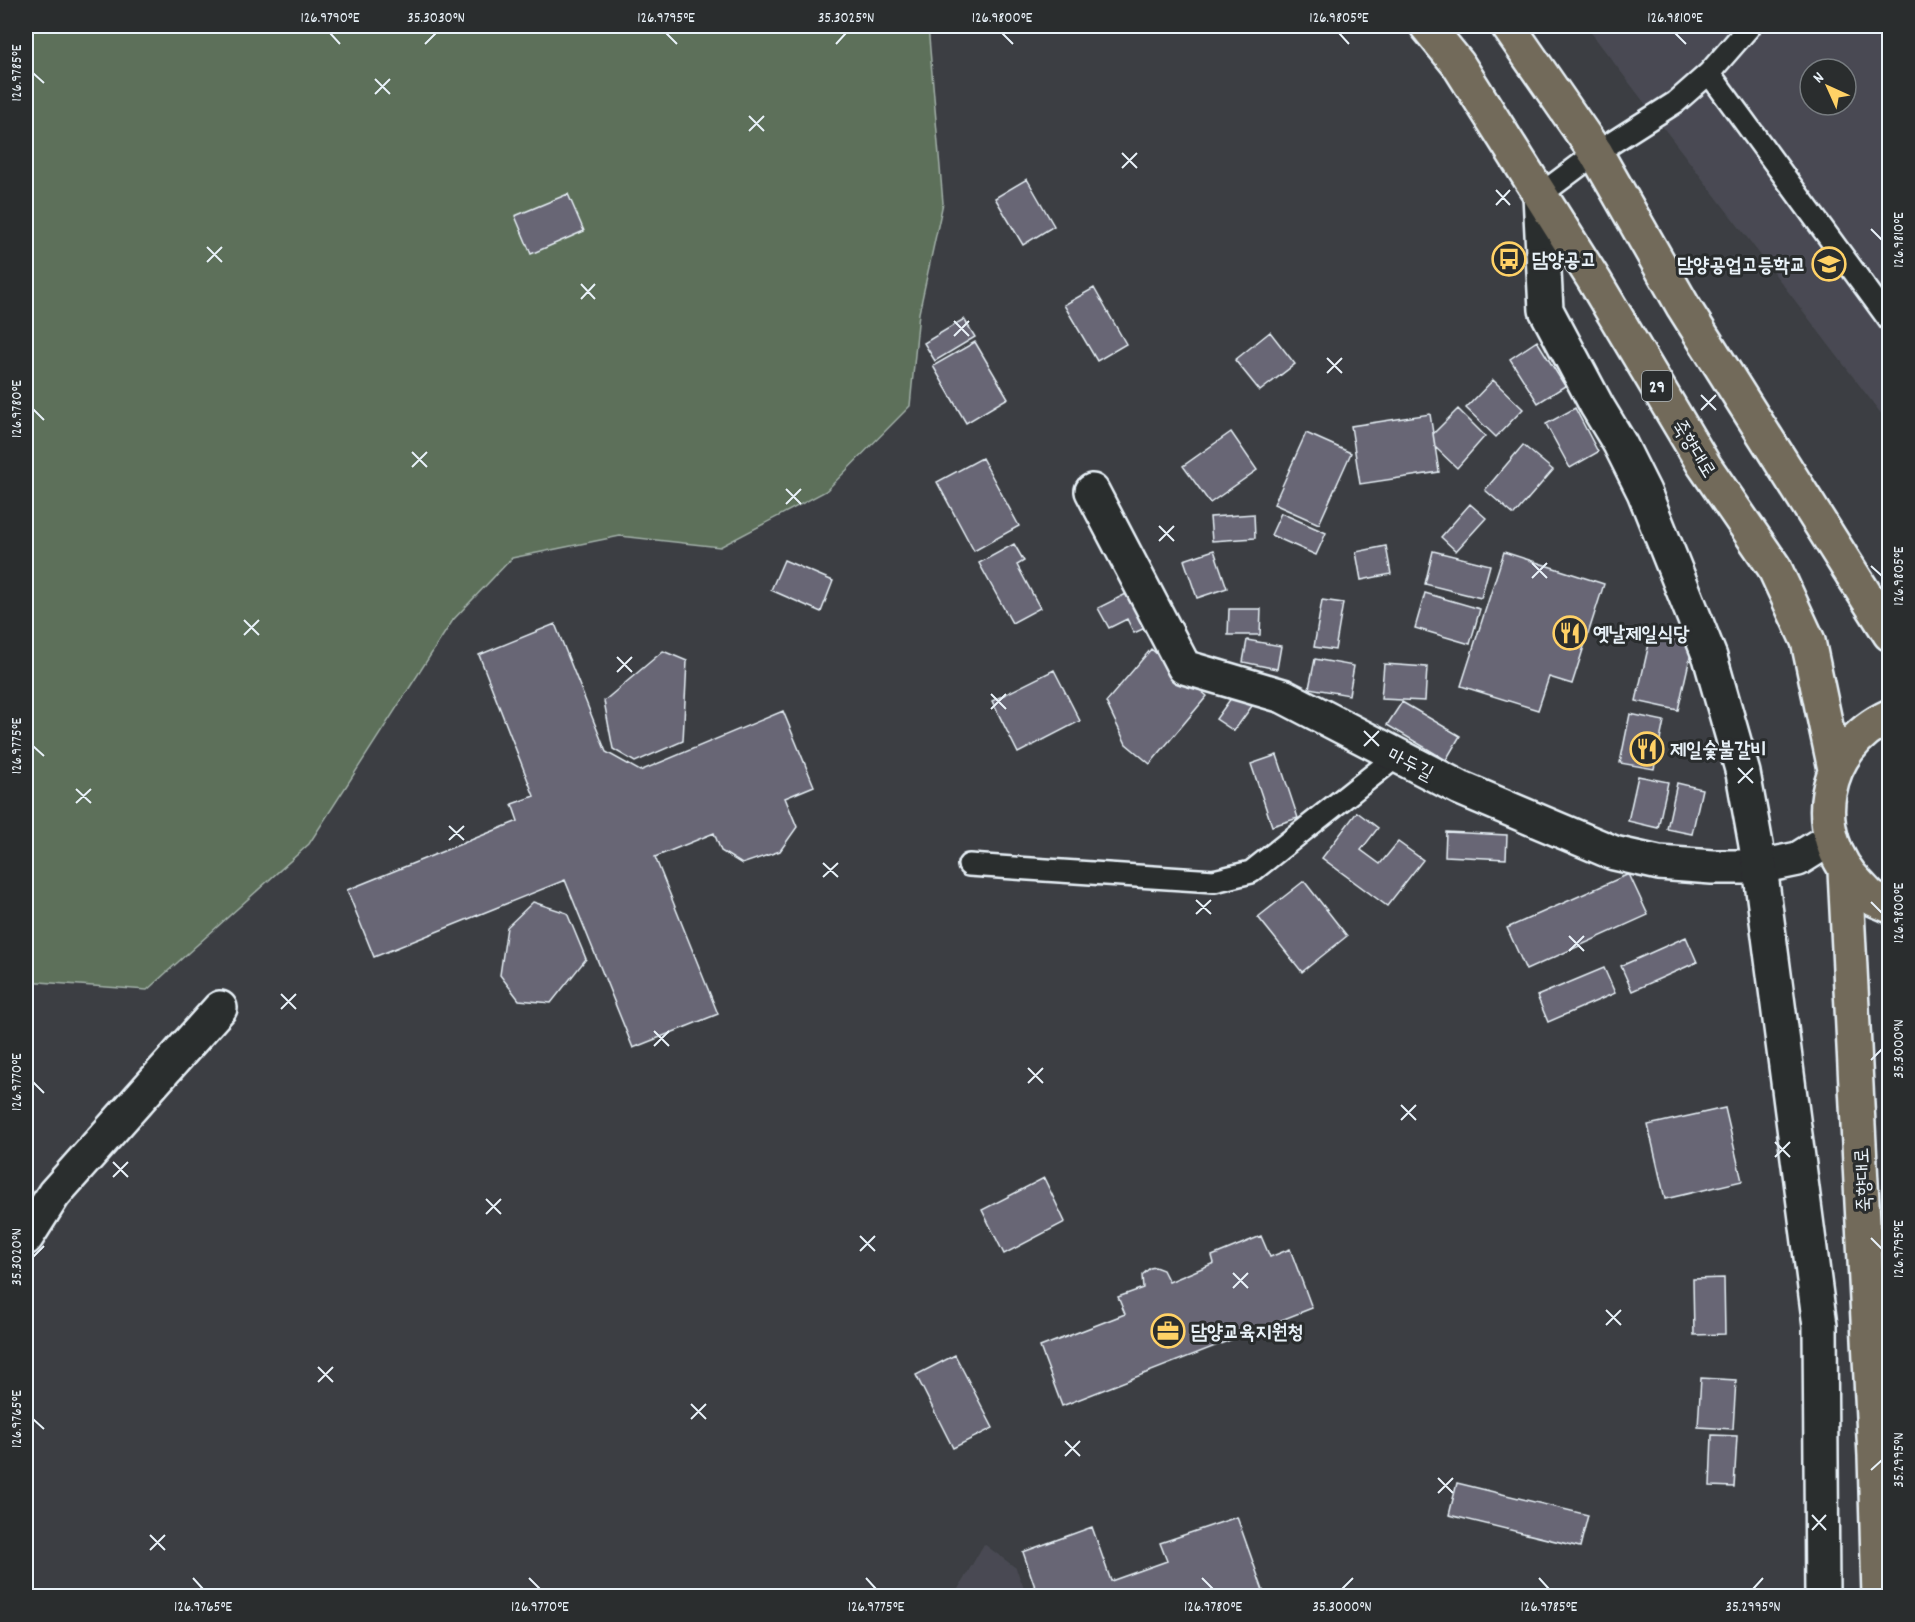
<svg xmlns="http://www.w3.org/2000/svg" width="1915" height="1622" font-family="Dekko,'Poor Story',sans-serif">
	<style>
		.built { fill: #494a52; fill-rule: evenodd }
		.green { fill: #5d705a; stroke: #a2b0a9; stroke-width: 1.5 }
		.building { fill: #676674; stroke: #e8f1f8; stroke-width: 1.5 }
		.lines { fill: none; stroke-linecap: round; stroke-linejoin: round }
		.service-casing { stroke: #e8f1f8; stroke-width: 26 }
		.minor-casing { stroke: #e8f1f8; stroke-width: 38 }
		.tertiary-casing { stroke: #e8f1f8; stroke-width: 38 }
		.primary-casing { stroke: #e8f1f8; stroke-width: 38 }
		.service { stroke: #2a2d2e; stroke-width: 21 }
		.minor { stroke: #2a2d2e; stroke-width: 33 }
		.tertiary { stroke: #2a2d2e; stroke-width: 33 }
		.primary { stroke: #726b5a; stroke-width: 33 }
		.ticks { fill: none; stroke: #e8f1f8; stroke-width: 2 }
		.labels { text-anchor: middle; stroke-width: 6; stroke-linejoin: round; paint-order: stroke }
		.shield { fill: #2a2d2e; stroke: #afb6bb; stroke-width: 1.5 }
		.shield-label { font-size: 18px; font-weight: bold; fill: #e8f1f8 }
		.poi-label { font-size: 20px; font-weight: bold; fill: #e8f1f8; stroke: #2a2d2e; text-anchor: start }
		.street-label { font-size: 20px; fill: #e8f1f8; stroke: #2a2d2e }
		.neatline { fill: none; stroke: #e8f1f8; stroke-width: 2 }
		.ticks-label { font-size: 15px; text-anchor: middle; fill: #e8f1f8 }
	</style>
	<rect width="100%" height="100%" fill="#3c3e43"/>
	<filter id="ink" filterUnits="userSpaceOnUse"><feTurbulence type="fractalNoise" baseFrequency=".0167" numOctaves="2"/><feDisplacementMap in="SourceGraphic" scale="12" xChannelSelector="R" yChannelSelector="G"/><feConvolveMatrix kernelMatrix="1 2 1 2 8 2 1 2 1" color-interpolation-filters="sRGB"/></filter>
	<g filter="url(#ink)">
		<path class="built" d="M1586 26H1889V424ZM1810 69H1846V105H1810Z
			M984 1544 1016 1568 1027 1596H954Z"/>
		<path class="green" d="M26 26H928L943 203 919 313 910 406 826 491 720 547 620 536 512 558 453 620 309 844 147 990 26 981Z"/>
		<path class="building" d="M1027 179 1054 226 1023 245 995 198Z
			M568 194 584 231 531 254 515 216Z
			M1094 288 1126 344 1097 361 1064 305Z
			M964 319 975 337 935 361 924 343Z
			M1270 332 1295 364 1260 391 1235 360Z
			M1537 341 1565 386 1538 403 1510 359Z
			M975 342 1008 398 966 423 933 366Z
			M1493 380 1523 409 1496 437 1466 408Z
			M1575 408 1598 452 1570 468 1546 424Z
			M1458 409 1485 436 1457 468 1435 447 1433 434Z
			M1430 414 1439 472 1360 484 1351 426Z
			M1231 432 1257 470 1210 503 1183 466Z
			M1306 433 1351 453 1319 524 1274 504Z
			M1523 445 1553 470 1514 515 1485 490Z
			M982 458 1019 526 974 551 937 482Z
			M1470 504 1486 518 1456 551 1441 537Z
			M1281 513 1326 533 1316 555 1271 535Z
			M1254 514 1255 538 1212 541 1210 517Z
			M1014 544 1024 561 1017 565 1040 608 1012 623 979 563Z
			M1386 546 1391 574 1361 580 1356 552Z
			M1214 550 1227 588 1197 598 1184 560Z
			M1433 551 1490 565 1481 598 1425 584Z
			M1504 552 1604 584 1572 684 1549 677 1538 710 1461 686Z
			M784 560 833 581 821 612 771 590Z
			M1136 589 1154 624 1134 633 1127 619 1109 628 1098 608Z
			M1425 593 1480 609 1470 644 1415 628Z
			M1322 600 1343 603 1335 650 1314 647Z
			M1229 609H1261L1260 635H1228Z
			M555 624 606 752 640 771 783 711 814 786 785 798 797 827 780 851 742 864 721 851 714 833 655 857 718 1014 633 1048 565 880 374 957 347 890 518 821 512 804 534 796 479 655Z
			M1651 635 1693 644 1678 710 1636 701Z
			M1247 640 1281 646 1277 669 1243 662Z
			M1151 649 1207 696 1150 764 1126 744 1106 702Z
			M663 651 687 661 683 741 635 762 613 749 604 701Z
			M1315 659 1354 666 1349 695 1309 688Z
			M1384 664 1427 667 1425 701 1381 699Z
			M1054 670 1080 721 1018 753 992 701Z
			M1234 694 1252 706 1234 731 1216 719Z
			M1402 702 1460 736 1446 760 1387 725Z
			M1630 714 1664 721 1654 769 1620 763Z
			M1277 755 1298 818 1272 826 1251 764Z
			M1638 776 1668 782 1658 828 1628 821Z
			M1677 783 1702 789 1692 834 1667 829Z
			M1357 812 1378 828 1361 850 1380 864 1398 842 1423 860 1387 906 1322 858Z
			M1446 832 1507 835 1506 859 1445 856Z
			M1629 874 1648 915 1526 970 1507 928Z
			M1304 881 1347 936 1302 972 1258 917Z
			M533 902 567 913 586 959 551 1003 519 1000 500 975 507 927Z
			M1686 937 1697 962 1632 991 1621 966Z
			M1604 968 1615 993 1548 1022 1537 996Z
			M1725 1108 1742 1181 1665 1199 1648 1125Z
			M1044 1178 1065 1222 1004 1254 982 1210Z
			M1261 1236 1270 1257 1290 1249 1312 1308 1062 1406 1040 1347 1125 1314 1118 1297 1143 1288 1142 1275 1150 1268 1155 1267 1163 1270 1169 1282 1214 1263 1212 1256Z
			M1724 1278 1725 1334 1694 1335 1693 1279Z
			M955 1355 993 1428 953 1448 916 1375Z
			M1701 1378 1736 1380 1733 1429 1698 1427Z
			M1712 1435 1737 1436 1734 1487 1710 1486Z
			M1457 1483 1588 1515 1580 1547 1449 1515Z
			M1237 1517 1265 1596H1038L1023 1552 1092 1527 1111 1581 1167 1561 1160 1543Z"/>
		<g class="lines">
			<g class="service-casing">
				<path id="service" d="M1709 73 1890 321
					M1540 195 1596 153 1676 102 1709 73 1750 26
					M969 865 1214 881 1251 872 1397 756"/>
			</g>
			<g class="minor-casing">
				<path id="minor" d="M1092 491 1184 667 1283 696 1460 788 1614 853 1659 863 1712 867H1760L1798 859 1830 839
					M26 1238 54 1194 220 1008"/>
			</g>
			<g class="tertiary-casing">
				<path id="tertiary" d="M1540 195 1546 310 1597 406 1620 444 1644 492 1710 657 1743 773 1760 867 1820 1326 1822 1596"/>
			</g>
			<g class="primary-casing">
				<path id="primary" d="M1427 26 1458 64 1594 280 1704 465 1774 567 1808 641 1835 769
					M1508 26 1596 153 1683 306 1890 634
					M1890 716C1821 747 1807 833 1859 885 1863 889 1868 895 1872 898 1877 901 1884 903 1890 906
					M1845 871 1875 1456 1879 1596"/>
			</g>
			<use href="#service" class="service"/>
			<use href="#minor" class="minor"/>
			<use href="#tertiary" class="tertiary"/>
			<use href="#primary" class="primary"/>
		</g>
	</g>
	<path class="ticks" d="M330 33 340 44M666 33 677 44M1002 33 1013 44M1339 33 1349 44M1675 33 1686 44M425 44 436 33M836 44 846 33M33 73 44 83M375 79 390 94M375 94 390 79M749 116 764 131M749 131 764 116M1122 153 1137 168M1122 168 1137 153M1496 190 1510 205M1496 205 1510 190M1871 229 1882 240M207 247 222 262M207 262 222 247M581 284 595 299M581 299 595 284M954 321 969 336M954 336 969 321M1327 358 1342 373M1327 373 1342 358M1701 395 1716 410M33 409 44 420M1701 410 1716 395M412 452 427 467M412 467 427 452M786 489 801 504M786 504 801 489M1159 526 1174 541M1159 541 1174 526M1532 563 1547 578M1871 566 1882 576M1532 578 1547 563M244 620 259 635M244 635 259 620M617 657 632 672M617 672 632 657M991 694 1006 709M991 709 1006 694M1364 731 1379 746M33 746 44 756M1364 746 1379 731M1738 768 1753 783M1738 783 1753 768M76 789 91 803M76 803 91 789M449 826 464 840M449 840 464 826M823 863 838 877M823 877 838 863M1196 900 1211 914M1871 902 1882 913M1196 914 1211 900M1569 936 1584 951M1569 951 1584 936M281 994 296 1009M281 1009 296 994M654 1031 669 1046M654 1046 669 1031M1871 1060 1882 1049M1028 1068 1043 1083M33 1082 44 1093M1028 1083 1043 1068M1401 1105 1416 1120M1401 1120 1416 1105M1775 1142 1790 1157M1775 1157 1790 1142M113 1162 128 1177M113 1177 128 1162M486 1199 501 1214M486 1214 501 1199M860 1236 875 1251M1871 1238 1882 1249M860 1251 875 1236M33 1257 44 1246M1233 1273 1248 1288M1233 1288 1248 1273M1606 1310 1621 1325M1606 1325 1621 1310M318 1367 333 1382M318 1382 333 1367M691 1404 706 1419M33 1419 44 1429M691 1419 706 1404M1065 1441 1080 1456M1065 1456 1080 1441M1871 1470 1882 1460M1438 1478 1453 1493M1438 1493 1453 1478M1812 1515 1826 1530M1812 1530 1826 1515M150 1535 165 1550M150 1550 165 1535M193 1578 203 1589M529 1578 540 1589M866 1578 876 1589M1202 1578 1213 1589M1539 1578 1549 1589M1342 1589 1353 1578M1753 1589 1763 1578"/>
	<defs>
		<g id="bus-ring" transform="scale(1.725)"><circle r="9.5" fill="#2a2d2e" stroke="#ffd166" stroke-width="1.5"/><path d="M-5-6H5V4H4V6H2V4H-2V6H-4V4H-5ZM-3.5-4V0h7V-4ZM-3.5 1.2v1.5H-2V1.2ZM2 1.2v1.5H3.5V1.2Z" fill="#ffd166"/></g>
		<g id="school-ring" transform="scale(1.725)"><circle r="9.5" fill="#2a2d2e" stroke="#ffd166" stroke-width="1.5"/><path d="M0-5L7-2L0 1L-7-2ZM-4 1L0 2.5L4 1V4Q0 6-4 4Z" fill="#ffd166"/></g>
		<g id="restaurant-ring" transform="scale(1.725)"><circle r="9.5" fill="#2a2d2e" stroke="#ffd166" stroke-width="1.5"/><path d="M-5-6h1v4h1v-4h1v4h1v-4h1v5L-1.5 .5V6h-2V.5L-5-1ZM5-6V6H3V1.5H1.5Q1.5-4 5-6Z" fill="#ffd166"/></g>
		<g id="office-ring" transform="scale(1.725)"><circle r="9.5" fill="#2a2d2e" stroke="#ffd166" stroke-width="1.5"/><path d="M-6-3h4V-5.5h4V-3h4V5H-6ZM-1-4.5V-3h2v-1.5ZM-6 0V1H6V0Z" fill="#ffd166"/></g>
	</defs>
	<g fill-rule="evenodd">
		<use href="#bus-ring" x="1509" y="259"/>
		<use href="#school-ring" x="1829" y="264"/>
		<use href="#restaurant-ring" x="1570" y="633"/>
		<use href="#restaurant-ring" x="1647" y="749"/>
		<use href="#office-ring" x="1168" y="1331"/>
	</g>
	<g class="labels">
		<rect class="shield" x="1642" y="371" width="30" height="30" rx="4.5"/>
		<g class="shield-label">
			<text x="1657" y="392">29</text>
		</g>
		<g class="poi-label">
			<text x="1532" y="266">담양공고</text>
			<text x="1806" y="271" text-anchor="end">담양공업고등학교</text>
			<text x="1593" y="640">옛날제일식당</text>
			<text x="1670" y="756">제일숯불갈비</text>
			<text x="1191" y="1338">담양교육지원청</text>
		</g>
		<g class="street-label">
			<text transform="translate(1695 448) rotate(58)" y="7">죽향대로</text>
			<text transform="translate(1411 763) rotate(27)" y="7">마두길</text>
			<text transform="translate(1862 1180) rotate(-93)" y="7">죽향대로</text>
		</g>
	</g>
	<rect width="1915" height="1622" fill="none" stroke="#2a2d2e" stroke-width="66"/>
	<g transform="translate(1828 87) rotate(315)"><circle r="28" fill="#2a2d2e" stroke="#767b7f" stroke-width="1.5"/>
	<path d="M0-4.5L10 22L0 15L-10 22Z" fill="#ffd166"/>
	<text y="-9" font-size="16" font-weight="bold" text-anchor="middle" fill="#e8f1f8">N</text>
	</g>
	<rect x="33" y="33" width="1849" height="1556" class="neatline"/>
	<g class="ticks-label">
		<text x="330" y="22">126.9790°E</text>
		<text x="436" y="22">35.3030°N</text>
		<text x="666" y="22">126.9795°E</text>
		<text x="846" y="22">35.3025°N</text>
		<text x="1002" y="22">126.9800°E</text>
		<text x="1339" y="22">126.9805°E</text>
		<text x="1675" y="22">126.9810°E</text>
		<text transform="translate(16 73) rotate(-90)" y="5">126.9785°E</text>
		<text transform="translate(1898 240) rotate(-90)" y="5">126.9810°E</text>
		<text transform="translate(16 409) rotate(-90)" y="5">126.9780°E</text>
		<text transform="translate(1898 576) rotate(-90)" y="5">126.9805°E</text>
		<text transform="translate(16 746) rotate(-90)" y="5">126.9775°E</text>
		<text transform="translate(1898 913) rotate(-90)" y="5">126.9800°E</text>
		<text transform="translate(1898 1049) rotate(-90)" y="5">35.3000°N</text>
		<text transform="translate(16 1082) rotate(-90)" y="5">126.9770°E</text>
		<text transform="translate(1898 1249) rotate(-90)" y="5">126.9795°E</text>
		<text transform="translate(16 1257) rotate(-90)" y="5">35.3020°N</text>
		<text transform="translate(16 1419) rotate(-90)" y="5">126.9765°E</text>
		<text transform="translate(1898 1460) rotate(-90)" y="5">35.2995°N</text>
		<text x="203" y="1611">126.9765°E</text>
		<text x="540" y="1611">126.9770°E</text>
		<text x="876" y="1611">126.9775°E</text>
		<text x="1213" y="1611">126.9780°E</text>
		<text x="1342" y="1611">35.3000°N</text>
		<text x="1549" y="1611">126.9785°E</text>
		<text x="1753" y="1611">35.2995°N</text>
	</g>
</svg>
